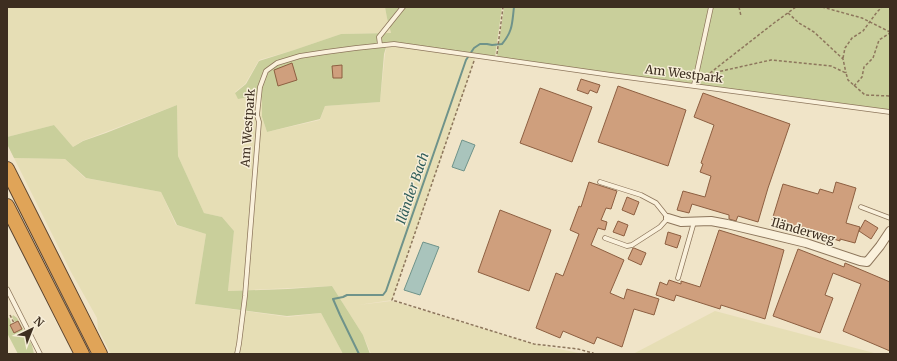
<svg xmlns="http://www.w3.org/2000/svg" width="897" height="361" font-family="Merriweather,serif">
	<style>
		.farmland { fill: #e6deb5 }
		.green { fill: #c9cf9b }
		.water { fill: #a9c4bc; stroke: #6f938a }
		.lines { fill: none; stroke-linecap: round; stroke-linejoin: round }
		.stream { stroke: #6f938a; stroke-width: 2 }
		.building { fill: #cf9f7d; stroke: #8d5f41 }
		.service-casing { stroke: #8d765c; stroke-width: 5.5 }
		.minor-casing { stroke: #8d765c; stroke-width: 10 }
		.motorway-casing { stroke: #5b4430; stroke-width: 16 }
		.path { stroke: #8d765c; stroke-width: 1.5; stroke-dasharray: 3 2; stroke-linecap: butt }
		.service { stroke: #faf1dc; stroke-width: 4 }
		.minor { stroke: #faf1dc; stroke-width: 8 }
		.motorway { stroke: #e0a458; stroke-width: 14 }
		.labels { text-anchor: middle; stroke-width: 3; stroke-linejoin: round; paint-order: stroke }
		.street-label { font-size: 12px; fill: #3d2e20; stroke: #f7eed8 }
		.water-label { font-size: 13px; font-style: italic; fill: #2f5d5a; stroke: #f7eed8 }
	</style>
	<rect width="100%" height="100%" fill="#f0e4c8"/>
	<path class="farmland" d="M7 7H385L387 18 391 33 341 34 294 50 259 60 245 84 235 92 238 98 260 95 262 102V117L267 132 320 120 325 106 380 102 385 54 387 45 476 56 392 300 358 305 392 301 534 344 584 354H371L363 335 332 286 228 291 234 231 222 217 204 213 193 189 178 156 177 105 82 141 73 147 54 125 7 137Z
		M14 158 65 159 85 178 161 192 176 225 206 234 195 304 288 317 321 313 343 354H111L98 329 97 318 71 272Z
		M715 311 878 354H633Z"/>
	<path class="green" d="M385 7H502L495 57 387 44 384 54 380 102 325 106 320 119 267 132 262 117V102L261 95 238 99 235 93 246 84 259 61 294 50 341 34 391 33 387 18Z
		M504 7H890V112L497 57Z
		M177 105 178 156 204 213 222 217 234 231 228 291 288 289 332 286 363 335 370 354H343L321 313 287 316 195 304 206 234 177 225 161 192 86 178 65 159 14 158 7 144V137L54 125 73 147 83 141 106 133Z
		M13 315 17 318 32 345 34 354H18L7 333V317L9 318 12 324 10 325 14 333 22 329 18 321 15 322 12 317Z"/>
	<path class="water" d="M462 140 475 145 464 171 452 167Z
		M423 242 439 247 420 295 404 290Z"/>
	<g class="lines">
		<path class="stream" d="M359 354 340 315 333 299 343 297 347 295H383L386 291 466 60 474 48 480 44H487L492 45 502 44C513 31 512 23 514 7"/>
	</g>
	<path class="building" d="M292 63 297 80 278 86 274 70Z
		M342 65V78H333L332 66Z
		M581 79 600 85 597 93 590 90 588 94 577 90Z
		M618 86 686 110 668 166 598 142Z
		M540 88 592 107 572 162 520 143Z
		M703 93 790 124 768 188 758 222 738 216 736 221 729 219V215L692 204 689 213 677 210 683 191 705 197 711 176 700 172 703 164 701 163 714 125 694 117Z
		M589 182 617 191 611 209 606 208 601 220 607 222 605 230 598 228 591 245 624 260 610 293 624 299 627 289 659 299 654 315 634 309 622 347 597 337 594 344 563 331 560 338 536 328 556 273 563 276 579 234 570 230 579 206 581 207Z
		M836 182 856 188 846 223 860 227 855 243 840 239V241L772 220 783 184 818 194 820 189 833 193Z
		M627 197 639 202 634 215 622 210Z
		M500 210 551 230 529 291 478 272Z
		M865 220 878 228 871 239 859 231Z
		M618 221 628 225 624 236 613 232Z
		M719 230 784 250 765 319 721 305 720 309 676 295 674 301 656 295 660 282 667 285 669 280 681 284V281L700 287Z
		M668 232 681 236 677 248 665 244Z
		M633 248H634L646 253 641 265 628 259Z
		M798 249 844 267 845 263 890 282V351L843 331 861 284 833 273 825 295 833 298 820 333 773 316Z
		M18 321 22 329 14 333 10 325Z"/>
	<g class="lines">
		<g class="service-casing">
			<path id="service" d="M380 45 379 37 403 7
				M694 85 711 7
				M600 182 641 195 656 203 668 218 660 227 632 245 627 246 605 238
				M861 207 890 218
				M678 278 694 222
				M7 289 40 354
				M237 354 239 344 245 296 259 122 257 115 260 87 266 71 277 63 300 56 326 52 356 48 394 44 611 75 890 112"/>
		</g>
		<g class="minor-casing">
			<path id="minor" d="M668 218 681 222 711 221 727 224 806 243 860 261 867 262 880 246 890 231"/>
		</g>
		<g class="motorway-casing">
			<path id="motorway" d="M7 169 100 354
				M7 206 82 354"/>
		</g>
		<path class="path" d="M739 7 741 16
			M822 7 862 18 890 32
			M788 13 799 23 814 32 843 59 846 73
			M497 54 503 7
			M843 58 845 48 852 38 863 31 877 12 882 7
			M474 61 392 300 534 344 578 349 593 353 594 354
			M710 73 774 23 796 7
			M701 77 717 72 771 60 831 66 846 73 848 80 865 95 890 96
			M854 86 862 77 864 67 873 58 879 40 890 33
			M10 315 14 323"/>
		<use href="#service" class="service"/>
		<use href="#minor" class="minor"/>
		<use href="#motorway" class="motorway"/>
	</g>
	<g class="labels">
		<g class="street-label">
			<text transform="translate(684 74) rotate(7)" y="4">Am Westpark</text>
			<text transform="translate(248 128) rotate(-86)" y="4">Am Westpark</text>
			<text transform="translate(803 231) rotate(16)" y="4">Iländerweg</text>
		</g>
		<g class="water-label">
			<text transform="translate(412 188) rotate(-71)" y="5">Iländer Bach</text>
		</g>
	</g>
	<rect width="897" height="361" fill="none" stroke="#3d2e20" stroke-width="16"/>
	<g transform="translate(32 329) rotate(43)" stroke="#f7eed8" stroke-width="3" paint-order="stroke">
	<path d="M0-3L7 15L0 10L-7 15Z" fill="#3d2e20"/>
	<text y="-6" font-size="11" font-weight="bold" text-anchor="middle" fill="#3d2e20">N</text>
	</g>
</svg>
